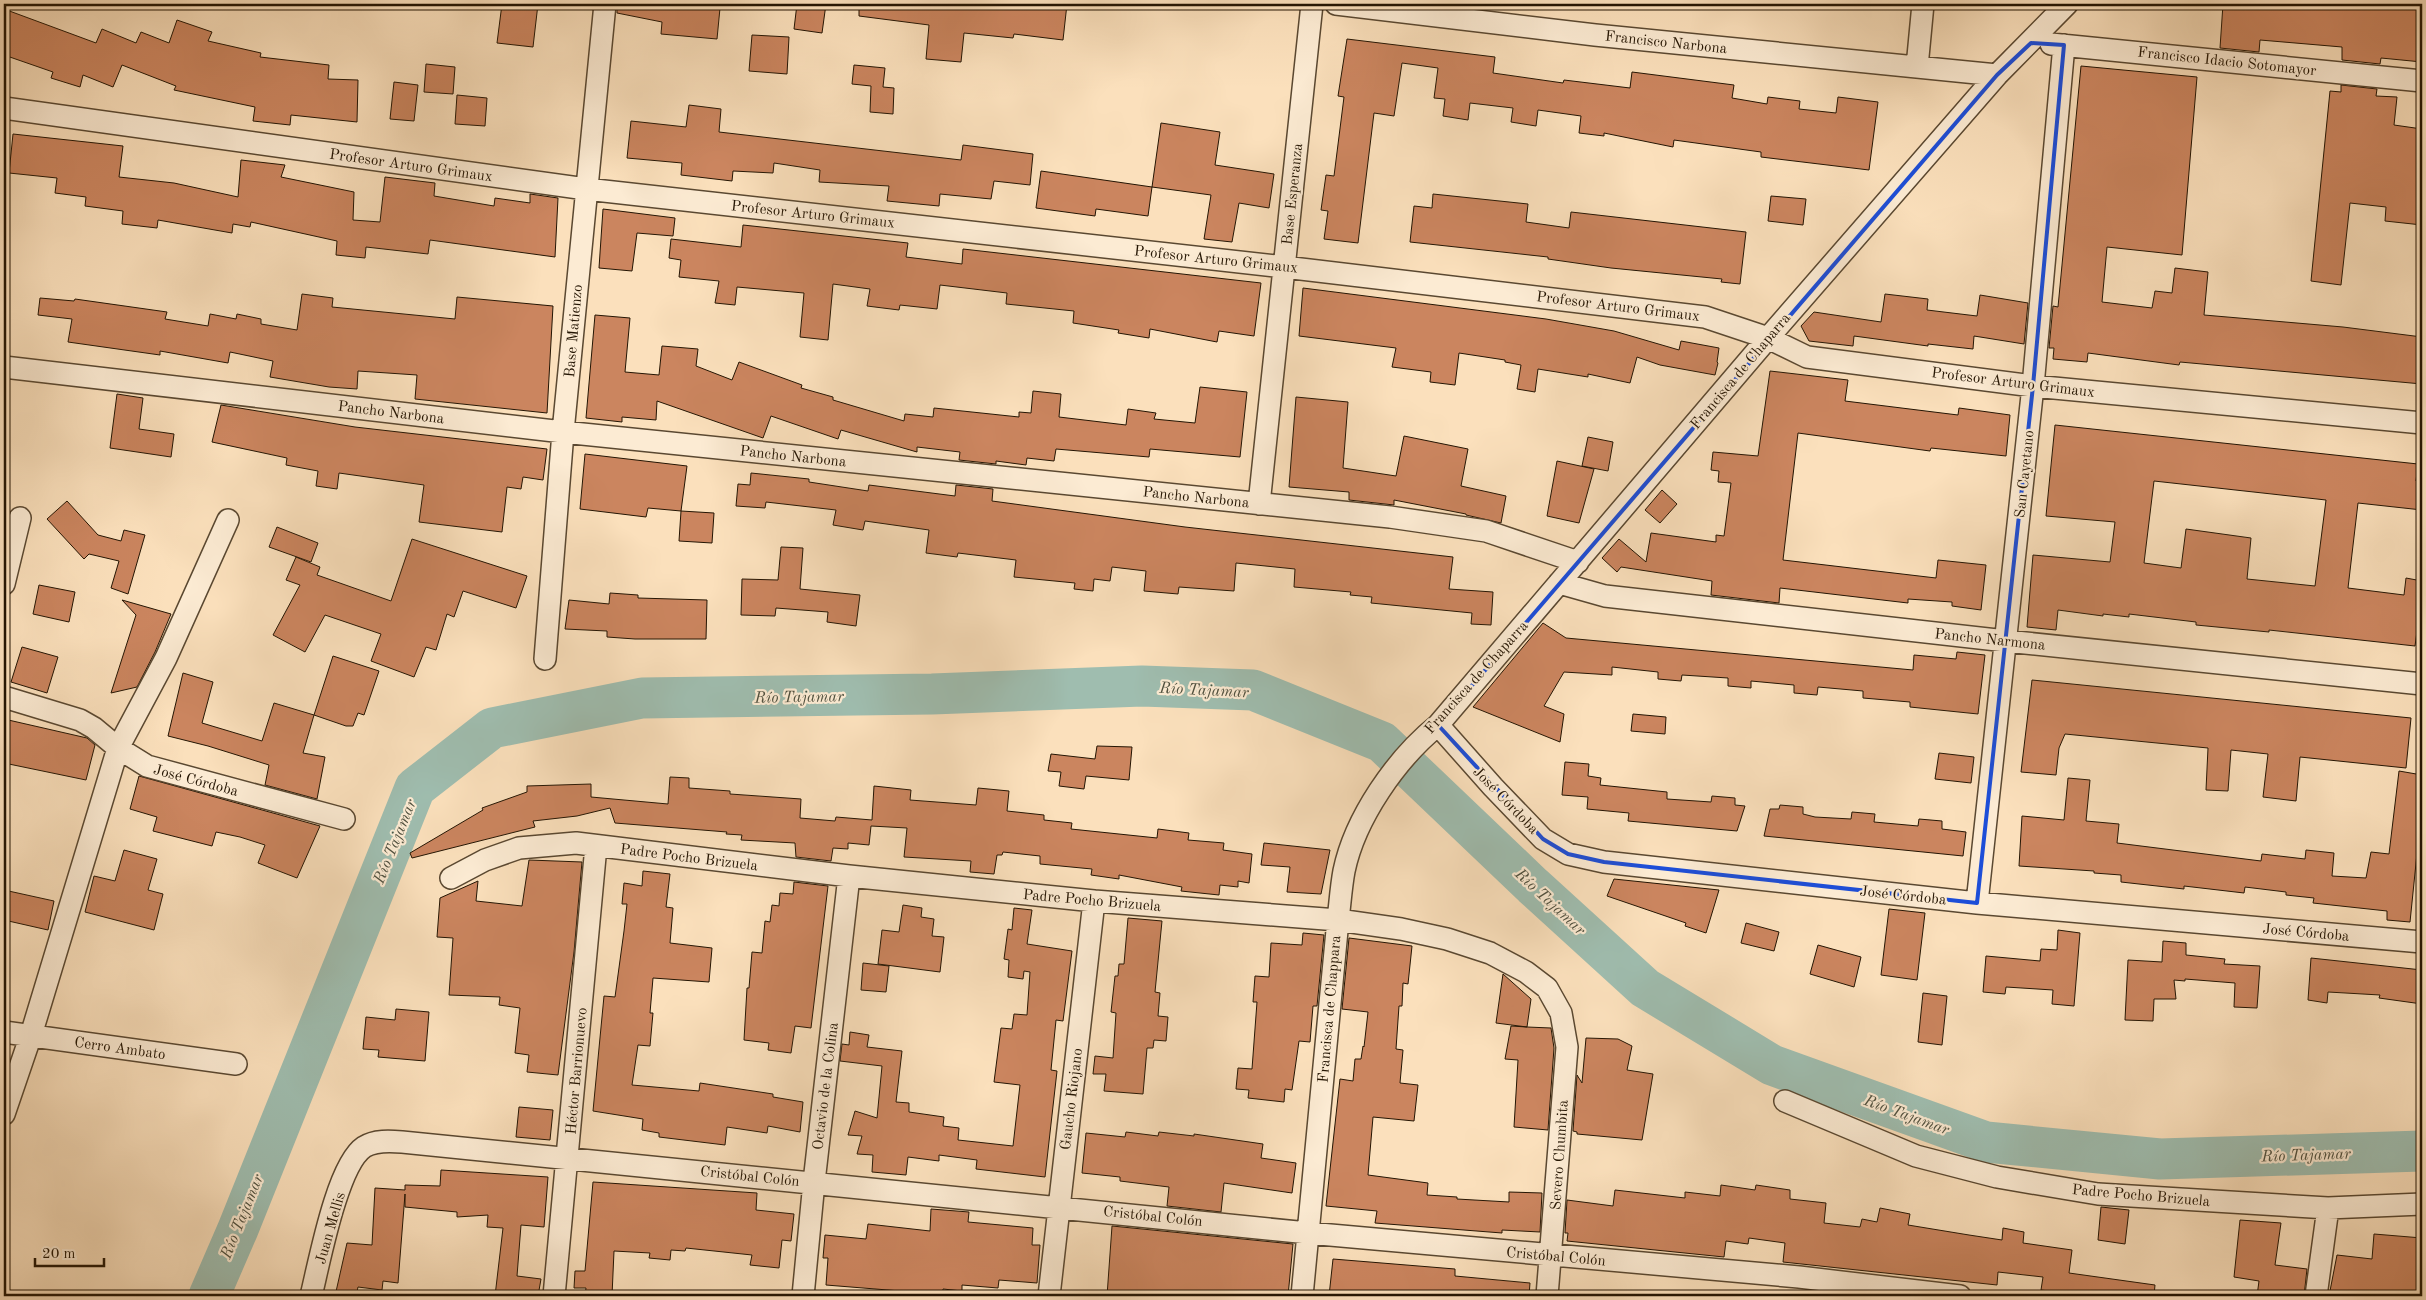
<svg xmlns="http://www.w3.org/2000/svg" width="2426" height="1300" font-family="'Old Standard TT',serif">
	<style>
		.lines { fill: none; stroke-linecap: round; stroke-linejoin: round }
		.river { stroke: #9fbdaf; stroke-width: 41 }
		.building { fill: #cb855f; stroke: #241503; fill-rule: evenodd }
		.street-casing { stroke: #5a4831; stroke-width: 24 }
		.street { stroke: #fcebd3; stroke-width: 21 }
		.marked { fill: none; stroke: #1d4ed8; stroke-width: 4; stroke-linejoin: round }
		.labels { text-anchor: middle; stroke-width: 4.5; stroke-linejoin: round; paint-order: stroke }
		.street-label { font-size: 15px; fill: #241503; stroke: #fcebd3 }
		.water-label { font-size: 16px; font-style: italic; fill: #4f503f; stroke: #fcebd3 }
	</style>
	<rect width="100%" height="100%" fill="#fbe0bc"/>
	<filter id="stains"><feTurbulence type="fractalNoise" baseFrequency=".004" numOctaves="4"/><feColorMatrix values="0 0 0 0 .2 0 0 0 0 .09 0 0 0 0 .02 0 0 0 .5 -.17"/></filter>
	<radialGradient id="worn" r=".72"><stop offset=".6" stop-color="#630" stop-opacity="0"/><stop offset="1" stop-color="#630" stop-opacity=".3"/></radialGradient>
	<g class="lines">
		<path class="river" d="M209 1296 238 1229 415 788 492 728 642 698 932 694 1142 686 1253 690 1382 742 1533 886 1645 988 1772 1065 1986 1142 2160 1159 2422 1151"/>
	</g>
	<path class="building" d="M502 4H538L533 47 497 43Z
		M617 4H675L720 8 717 39 661 34 662 22 617 13Z
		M797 4H826L822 33 794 29Z
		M859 4H1067L1063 40 1014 34 1013 38 964 33 961 62 926 59 929 25 859 16Z
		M2223 4H2422V62L2381 58 2380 64 2342 60V47L2260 40 2259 52 2220 48Z
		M4 9 96 43 102 29 136 43 141 32 169 43 177 20 212 32 208 41 261 53 260 57 329 65 328 79 358 80 357 122 291 115 290 125 253 121 255 107 174 90 176 86 122 65 113 87 83 75 80 87 51 78 53 72 4 55Z
		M752 35 789 37 787 74 749 71Z
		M1347 39 1495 57 1493 73 1563 83 1564 80 1630 88 1632 72 1734 85 1732 98 1767 104 1768 97 1800 101 1799 109 1836 113 1838 97 1878 102 1869 170 1761 157V152L1674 140 1673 147 1604 133V136L1579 133 1581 116 1538 110 1536 126 1511 122 1513 108 1470 103 1468 120 1443 116 1445 99 1434 98 1438 68 1402 63 1394 116 1374 113 1358 243 1324 239 1328 211 1321 210 1326 175 1334 176 1344 97 1338 96Z
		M426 64 455 67 453 94 424 92Z
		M854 65 885 68 883 87 894 88 893 114 870 112 871 86 852 84Z
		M2081 66 2197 77 2182 255 2107 247 2102 302 2152 308 2155 291 2172 293 2175 268 2208 272 2204 315 2343 327 2422 337V384L2180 362 2179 365 2088 353 2087 362 2053 359 2054 348H2049L2053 306 2058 307Z
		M394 82 418 85 414 121 390 119Z
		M2341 85 2377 89 2376 96 2397 97 2394 125 2422 129V225L2385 221 2386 207 2350 203 2341 285 2311 281 2330 91 2341 92Z
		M457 95 487 98 485 126 455 124Z
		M689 105 721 109 719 132 961 160 963 145 1033 154 1030 185 994 181 991 199 940 194 939 206 887 201 889 186 819 182 820 170 774 163 773 173 733 171 732 181 681 175 682 163 627 158 631 121 686 127Z
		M1161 123 1220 132 1215 165 1274 174 1269 208 1239 203 1232 242 1204 239 1211 195 1152 187Z
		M13 134 123 146 119 177 174 183 238 197 241 160 285 165 281 177 354 192 353 220 380 222 385 177 435 183 434 196 494 206 495 198 530 203V194L558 198 555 257 430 240 428 254 366 247 365 258 336 255 337 241 251 222 250 227 233 224 232 233 158 220 157 228 122 224 123 211 85 206 86 197 55 193 57 178 9 173Z
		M1041 171 1152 187 1148 216 1096 209 1095 216 1036 208Z
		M1433 194 1528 204 1526 222 1569 228 1571 212 1746 232 1740 284 1721 282 1722 279 1611 268 1548 259V257L1410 242 1414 206 1432 208Z
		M1771 196 1806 199 1803 225 1768 221Z
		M603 209 675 218 673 236 637 233 632 271 599 268Z
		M743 225 908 243 906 257 962 264 963 249 1261 283 1254 336 1219 331 1217 342 1150 329 1149 338 1118 333 1119 330 1073 323 1074 311 1006 304 1007 293 940 285 937 309 900 305 899 310 867 306 870 289 833 284 828 340 800 337 804 293 737 287 735 305 715 303 719 281 679 277 681 260 669 258 671 239 741 247Z
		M1303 288 1546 319 1614 331 1679 350 1681 341 1719 348 1717 362 1718 363 1715 375 1660 365 1637 357 1630 383 1588 374V377L1538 369 1535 392 1517 389 1521 365 1505 362V360L1459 353 1455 385 1430 382 1431 372 1392 367 1396 348 1299 336Z
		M302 294 333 298 332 307 455 319 457 297 553 306 547 413 415 399 417 375 358 371 357 389 329 387 270 377 273 361 230 352 228 363 160 351V355L68 342 72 319 38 315 40 298 74 301 75 299 167 312 165 319 208 326 210 314 236 319 237 314 261 319V324L297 330Z
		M1885 294 1928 299 1927 310 1977 316 1980 295 2028 303 2024 344 1974 336 1973 349 1928 344V346L1854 336 1853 346 1809 341 1801 326 1814 312 1881 322Z
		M595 315 630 318 625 372 659 375 662 346 698 349 696 366 732 380 739 362 802 385 801 388 833 397V400L904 421 905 414 933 417 934 408 1019 417V412L1031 413 1033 391 1061 394 1059 417 1126 425 1128 409 1156 413 1154 419 1195 423 1200 387 1247 392 1240 457 1150 449 1149 457 1056 449 1054 461 1027 458 1026 465 996 461V464L959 460 960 452 917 447V452L841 430 838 439 771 416 763 438 657 401 656 420 622 417V422L586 418Z
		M1770 371 1848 380 1845 401 1958 415 1959 408 2010 415 2006 456 1931 448 1930 451 1798 433 1783 560 1936 578 1938 560 1986 565 1981 610 1952 606V602L1908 599V603L1780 588 1779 603 1711 595 1712 581 1621 567 1617 572 1602 558 1619 539 1646 562 1651 533 1716 542V535L1724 536 1731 483 1718 482 1719 471 1711 470 1713 452 1758 456Z
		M117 394 143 398 139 429 174 434 171 457 110 448Z
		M1296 397 1348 402 1343 468 1396 476 1404 436 1468 449 1461 486 1506 496 1501 523 1466 515V514L1394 500V505L1349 500V492L1289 487Z
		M221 405 355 427 547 449 543 480 523 477 521 489 507 487 502 532 419 522 424 485 339 473 337 489 316 486 318 471 286 465 287 458 212 442Z
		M2055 425 2418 464 2416 481 2422 482V510L2358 503 2348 588 2404 595 2406 578 2422 581V625L2418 624 2415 646 2269 630V632L2196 625V622L2129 614V617L2103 614V616L2058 610 2056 630 2027 627 2033 555 2110 562 2115 522 2046 516ZM2154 481 2326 500 2315 586 2247 579 2251 538 2186 529 2181 568 2144 563Z
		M1588 437 1613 442 1608 471 1582 466Z
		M585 454 687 466 681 511 648 508 646 517 580 509Z
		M1557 461 1594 469 1579 523 1547 516Z
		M751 473 809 479V482L868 491 869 485 955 496 956 485 993 489 992 501 1185 527 1453 557 1449 589 1493 592 1491 625 1471 624 1472 613 1371 603 1372 597 1350 595 1351 592 1294 587 1295 569 1236 563 1234 591 1179 587 1178 594 1144 591 1146 571 1112 567 1110 581 1094 579 1093 591 1074 589 1075 583 1014 577 1016 560 958 553 957 557 926 553 929 530 865 521 863 530 833 525 836 510 766 502 765 508 736 506 738 484 750 485Z
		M1662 490 1677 504 1660 523 1645 510Z
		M67 501 98 535 121 541 124 530 145 535 128 594 111 588 119 561 89 554 84 559 47 519Z
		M681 511 714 513 712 543 679 541Z
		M277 527 318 543 311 562 269 547Z
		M412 539 527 576 516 608 463 591 454 617 447 614 436 650 426 647 414 677 371 661 381 634 325 615 305 652 273 635 300 585 286 580 296 557 320 567 317 575 391 601Z
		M781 547 803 548 800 589 860 595 856 626 827 622 828 612 776 608 775 616 741 615 742 579 778 580Z
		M39 585 75 592 69 622 33 614Z
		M610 593 638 595V598L707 600 706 639H635L607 637V631L565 629 569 600 609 604Z
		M122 600 171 614 155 652 137 687 111 693 136 615Z
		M1543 623 1566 638 1913 670 1914 655 1956 659 1957 652 1985 655 1978 714 1910 707V702L1863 698V691L1818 687 1817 695 1794 693V685L1751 681V688L1728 686V678L1682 675 1681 681 1658 679V672L1612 667V675L1564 672 1544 706 1564 714 1560 742 1473 707Z
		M22 647 58 657 47 693 11 682Z
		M333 656 379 671 364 715 358 713 353 726H346L314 715 303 753 325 757 317 799 265 785 269 765 208 746 168 736 183 673 213 682 202 723 262 741 274 703 314 715Z
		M2032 680 2411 718 2406 768 2300 757 2296 801 2263 797 2268 754 2231 750 2228 791 2206 790 2208 748 2065 734 2059 748 2056 775 2021 772Z
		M1633 714 1666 717 1665 734 1631 731Z
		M4 719 87 738 95 745 86 780 4 763Z
		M1097 746 1132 747 1129 780 1086 776 1084 789 1059 786 1061 772 1048 771 1051 754 1095 759Z
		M1939 753 1974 757 1971 783 1935 779Z
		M1565 762 1589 764 1588 776 1601 778 1600 785 1667 792V799L1711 802 1712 796 1735 798V805L1745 806 1737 831 1628 821 1629 813 1587 809 1588 797 1562 795Z
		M2399 771 2422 775V824H2420L2410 922 2387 920V911L2313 903 2314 898 2286 895V892L2245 887 2244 893 2184 886V889L2121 882V875L2094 873V871L2019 866 2022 816 2064 820 2068 778 2090 780 2086 821 2119 824 2117 843 2261 861 2262 854 2305 859 2306 850 2334 853 2332 876 2366 878 2371 852 2389 854Z
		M139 776 320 826 297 878 258 863 265 845 240 837 216 832 212 846 153 831 157 817 130 809Z
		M670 777 689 778V788L730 791V794L801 799 800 818 835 821 836 817 872 820 874 786 911 790 910 800 976 805 978 788 1009 791 1007 811 1044 815V820L1072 823 1071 829 1157 838 1158 829 1189 833 1188 840 1224 843 1223 850 1252 854 1249 883 1238 881V887L1220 885 1219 895 1181 891 1182 887 1119 875V879L1091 875 1092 869 1040 864V856L1003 852 1002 855H997L994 874 970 872 971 861 904 857 907 828 871 826 869 845 848 843V849L833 848 831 861 796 857 795 843 741 840 742 835 726 834 727 832 615 823 610 808 577 816 533 821 535 827 412 858 410 853 483 810 482 808 527 792V786L591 784V797L668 804Z
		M1780 805 1803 807V814L1815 817 1851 819 1852 812 1875 814 1874 822 1918 826 1919 819 1942 821V829L1966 832 1963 856 1764 836 1770 809H1779Z
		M1264 843 1330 850 1321 894 1287 892 1290 867 1261 865Z
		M124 850 157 859 148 890 163 894 154 930 85 912 94 876 115 881Z
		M529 860 582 862 574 952 558 1075 527 1072 529 1055 515 1053 520 1008 499 1005 500 997 449 995 453 938 437 937 440 898 478 881 476 901 522 906Z
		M643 871 670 874 666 907 673 908 670 943 712 948 709 982 653 978 650 1013H653L650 1046 638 1045 632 1085 699 1091 700 1083 773 1094V1097L803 1102 800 1132 768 1126 767 1133 727 1127 725 1145 659 1137V1133L642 1130 643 1119 593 1111 604 996 615 997 624 931 627 904H622L624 883 642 886Z
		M1614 879 1719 890 1706 933 1685 926 1686 923 1607 896Z
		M794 882 828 886 811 1028 795 1026 791 1053 768 1050 769 1043 744 1040 747 988H749L752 952 762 953 765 921 770 922 772 905 779 906 780 893 793 894Z
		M4 890 54 901 48 930 4 920Z
		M903 905 922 908 921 917 934 919 932 936 944 937 940 972 878 964 882 930 899 932Z
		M1014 908 1032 910 1027 944 1072 951 1063 1021 1056 1020 1051 1070 1057 1071 1045 1177 976 1169 977 1160 939 1155V1161L908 1157 906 1175 872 1172 873 1155 857 1154 862 1136 848 1135 855 1111 877 1118 882 1066 840 1061 842 1044 849 1045 850 1032 869 1035 867 1047 902 1051 896 1102 909 1103V1112L944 1117 943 1126 959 1128 958 1140 1013 1146 1020 1085 994 1082 1001 1028 1012 1029 1014 1014 1027 1015 1030 972 1024 971 1023 979 1008 977 1009 960 1004 959 1008 929 1012 930Z
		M1889 909 1925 913 1917 980 1881 975Z
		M1128 918 1162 921 1155 992 1160 993 1158 1016 1168 1017 1166 1041 1154 1040 1153 1048H1147L1143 1094 1104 1091 1106 1074H1093L1095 1056 1113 1058 1116 1013 1111 1012 1115 976H1118L1119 964H1124Z
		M1746 923 1779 932 1774 951 1741 943Z
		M2058 930 2080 933 2074 1006 2052 1004 2053 990 2006 987 2005 994 1983 992 1986 956 2040 961 2041 949 2057 950Z
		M1303 933 1324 935 1317 1006H1313L1310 1042 1299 1041 1292 1090 1285 1089 1284 1102 1248 1098 1249 1090 1236 1089 1238 1068 1252 1069 1257 1002H1253L1255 976 1269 977 1271 943 1302 945Z
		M1349 938 1412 946 1408 984 1403 983 1402 1006H1399L1396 1049 1403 1050 1400 1083 1418 1085 1414 1121 1373 1117 1368 1175 1428 1183 1427 1195 1457 1197V1199L1509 1202V1192L1542 1193 1540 1232 1502 1230V1233L1375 1223 1377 1211 1326 1206 1340 1079 1353 1081 1355 1059H1361L1363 1046 1364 1047 1368 1012 1342 1009Z
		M2163 941 2186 943V955L2225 959 2224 964 2260 966 2257 1008 2234 1007 2235 983 2185 979V981L2174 980 2176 999H2154L2153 1021 2125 1020 2128 960 2162 962Z
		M1818 945 1861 957 1854 987 1810 974Z
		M2311 958 2422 970V1004L2379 998 2380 995 2328 992 2327 1003 2308 1000Z
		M863 963 889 966 886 992 861 990Z
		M1503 974 1531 999 1527 1027 1551 1028 1554 1048 1548 1130 1514 1127 1518 1060 1505 1059 1511 1026 1527 1027 1496 1023Z
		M1923 993 1947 996 1942 1045 1918 1042Z
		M396 1009 429 1012 425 1061 378 1057 379 1050 363 1049 366 1017 395 1020Z
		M1586 1038 1618 1039 1632 1046 1627 1070 1653 1074 1642 1140 1577 1134V1132L1573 1131 1577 1075 1582 1083Z
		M519 1107 553 1110 550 1140 516 1137Z
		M1126 1132 1158 1136 1159 1132 1194 1136V1134L1263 1144 1261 1158 1296 1163 1292 1193 1224 1183 1221 1212 1167 1206 1169 1187 1120 1181V1177L1082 1173 1086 1133 1125 1137Z
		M441 1170 548 1177 544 1227 521 1225 517 1276 541 1279 538 1296H495L503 1228 487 1227 488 1215 457 1217V1212L405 1207V1194L398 1283 383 1281 382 1290 358 1287 356 1296H335L347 1243 372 1245 375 1188 405 1190V1185L440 1186Z
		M593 1182 757 1193 756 1210 794 1214 791 1241 782 1240 779 1268 750 1265 752 1255 686 1248 685 1251 671 1250 670 1260 649 1258 650 1253 614 1251 612 1296H585L586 1288H574L575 1271H585Z
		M1721 1185 1755 1190 1756 1185 1790 1190V1199L1826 1203 1824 1223 1860 1227 1862 1219 1877 1222 1880 1208 1910 1214 1908 1225 1969 1235 2002 1240 2003 1228 2024 1232 2023 1243 2072 1250 2069 1273 2155 1285 2154 1296H2073V1294L2041 1290 2043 1277 1998 1272 1997 1285 1783 1262 1785 1243 1749 1238 1748 1244 1726 1241 1724 1257 1567 1241 1568 1233H1565L1567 1200 1613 1206 1615 1190 1685 1198V1192L1720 1196Z
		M2101 1207 2129 1210 2125 1244 2098 1240Z
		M931 1209 969 1212 968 1222 1033 1228 1032 1245H1040L1037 1283 999 1280 998 1288 962 1285V1291L943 1289V1296H924L925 1293 826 1285 828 1258H823L825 1235 866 1239 868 1224 930 1231Z
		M2240 1220 2281 1223 2275 1265 2307 1269 2304 1296H2257L2259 1281 2234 1277Z
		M1112 1226 1293 1244 1288 1296H1177L1142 1292V1296H1107Z
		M2374 1234 2422 1238V1296H2329L2337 1255 2372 1259Z
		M1333 1259 1455 1269V1276L1530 1283 1529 1296H1329Z"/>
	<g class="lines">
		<g class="street-casing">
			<path id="street" d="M1336 4 1595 35 1997 75
				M2051 44 2422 81
				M1917 67 1923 4
				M4 108 586 189 1284 267 1705 317 1768 338 1807 357 2033 386 2422 423
				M4 367 563 432 1390 517 1486 531 1578 562
				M1259 504 1312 4
				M1559 583 1605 596 2006 641 2422 684
				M4 584 20 518
				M545 659 563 432 605 4
				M4 697 80 720 94 728 118 748 147 766 344 819
				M1438 725 1493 787 1543 839 1568 854 1604 862 1977 903 2422 942
				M451 878 485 860 519 848 576 843 849 876 1094 901 1338 920 1401 929 1447 939 1490 953 1526 972 1547 988 1561 1013 1567 1047 1547 1296
				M1977 903 2033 386 2064 45
				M4 1032 236 1064
				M1785 1101 1916 1156 1997 1177 2098 1194 2328 1208 2422 1204
				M4 1114 31 1035 118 748 166 658 228 520
				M311 1296C319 1264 337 1165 364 1147 375 1140 390 1141 402 1142L1308 1233 1799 1277 1960 1296
				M554 1296 596 846
				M803 1296 814 1182 849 876
				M1049 1296 1094 901
				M1302 1296 1338 920C1340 904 1341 887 1344 871 1355 818 1396 759 1438 725L1768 338 1997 75 2067 4
				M2316 1296 2328 1208"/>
		</g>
		<use href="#street" class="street"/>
	</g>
	<path class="marked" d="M2031 43 2064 45 2033 386 1977 903 1604 862 1568 854 1543 839 1438 725 1997 75Z"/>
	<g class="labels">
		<g class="street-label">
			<text transform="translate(1666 42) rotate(6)" y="5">Francisco Narbona</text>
			<text transform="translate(2227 61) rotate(6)" y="5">Francisco Idacio Sotomayor</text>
			<text transform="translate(411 165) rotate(8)" y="5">Profesor Arturo Grimaux</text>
			<text transform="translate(1292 194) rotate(-84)" y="5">Base Esperanza</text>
			<text transform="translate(813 214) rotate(6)" y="5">Profesor Arturo Grimaux</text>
			<text transform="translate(1216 259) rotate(6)" y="5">Profesor Arturo Grimaux</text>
			<text transform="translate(1618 306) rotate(7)" y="5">Profesor Arturo Grimaux</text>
			<text transform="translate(573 331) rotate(-85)" y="5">Base Matienzo</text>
			<text transform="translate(1740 371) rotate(-50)" y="5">Francisca de Chaparra</text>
			<text transform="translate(2013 382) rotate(7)" y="5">Profesor Arturo Grimaux</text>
			<text transform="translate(391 412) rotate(7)" y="5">Pancho Narbona</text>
			<text transform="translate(793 456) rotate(6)" y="5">Pancho Narbona</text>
			<text transform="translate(2024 474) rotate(-84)" y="5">San Cayetano</text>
			<text transform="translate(1196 497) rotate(6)" y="5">Pancho Narbona</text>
			<text transform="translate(1990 639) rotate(6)" y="5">Pancho Narmona</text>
			<text transform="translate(1476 677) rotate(-48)" y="5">Francisca de Chaparra</text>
			<text transform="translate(196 780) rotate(15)" y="5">José Córdoba</text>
			<text transform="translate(1506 800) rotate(46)" y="5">José Córdoba</text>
			<text transform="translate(689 857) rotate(7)" y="5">Padre Pocho Brizuela</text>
			<text transform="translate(1903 895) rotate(6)" y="5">José Córdoba</text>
			<text transform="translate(1092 900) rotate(5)" y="5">Padre Pocho Brizuela</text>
			<text transform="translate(2306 932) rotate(5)" y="5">José Córdoba</text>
			<text transform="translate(1329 1009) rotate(-85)" y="5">Francisca de Chappara</text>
			<text transform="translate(120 1048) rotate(8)" y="5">Cerro Ambato</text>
			<text transform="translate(576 1071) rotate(-85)" y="5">Héctor Barrionuevo</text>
			<text transform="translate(825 1086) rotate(-83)" y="5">Octavio de la Colina</text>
			<text transform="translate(1071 1099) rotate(-83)" y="5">Gaucho Riojano</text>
			<text transform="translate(1559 1155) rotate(-86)" y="5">Severo Chumbita</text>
			<text transform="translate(750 1176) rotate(6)" y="5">Cristóbal Colón</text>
			<text transform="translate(2141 1195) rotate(5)" y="5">Padre Pocho Brizuela</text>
			<text transform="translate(1153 1216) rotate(6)" y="5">Cristóbal Colón</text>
			<text transform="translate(330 1228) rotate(-74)" y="5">Juan Mellis</text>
			<text transform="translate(1556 1256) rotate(5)" y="5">Cristóbal Colón</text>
		</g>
		<g class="water-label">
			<text transform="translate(1204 689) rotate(3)" y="6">Río Tajamar</text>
			<text transform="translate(799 696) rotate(-1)" y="6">Río Tajamar</text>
			<text transform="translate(394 841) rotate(-68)" y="6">Río Tajamar</text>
			<text transform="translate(1551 901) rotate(43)" y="6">Río Tajamar</text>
			<text transform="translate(1907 1114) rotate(20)" y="6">Río Tajamar</text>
			<text transform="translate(2306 1154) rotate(-2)" y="6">Río Tajamar</text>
			<text transform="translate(241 1216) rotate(-68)" y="6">Río Tajamar</text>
		</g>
	</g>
	<rect width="2426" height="1300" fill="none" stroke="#fbe0bc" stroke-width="20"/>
	<rect x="5" y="5" width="2416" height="1290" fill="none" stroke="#241503" stroke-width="2.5"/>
	<rect x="10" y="10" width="2406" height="1280" fill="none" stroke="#241503"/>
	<path d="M35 1258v8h69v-8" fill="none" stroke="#241503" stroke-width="2.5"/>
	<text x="42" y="1258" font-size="15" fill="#241503" stroke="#fcebd3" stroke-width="4" paint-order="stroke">20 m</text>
	<rect width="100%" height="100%" filter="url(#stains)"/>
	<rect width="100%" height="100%" fill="url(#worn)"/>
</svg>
